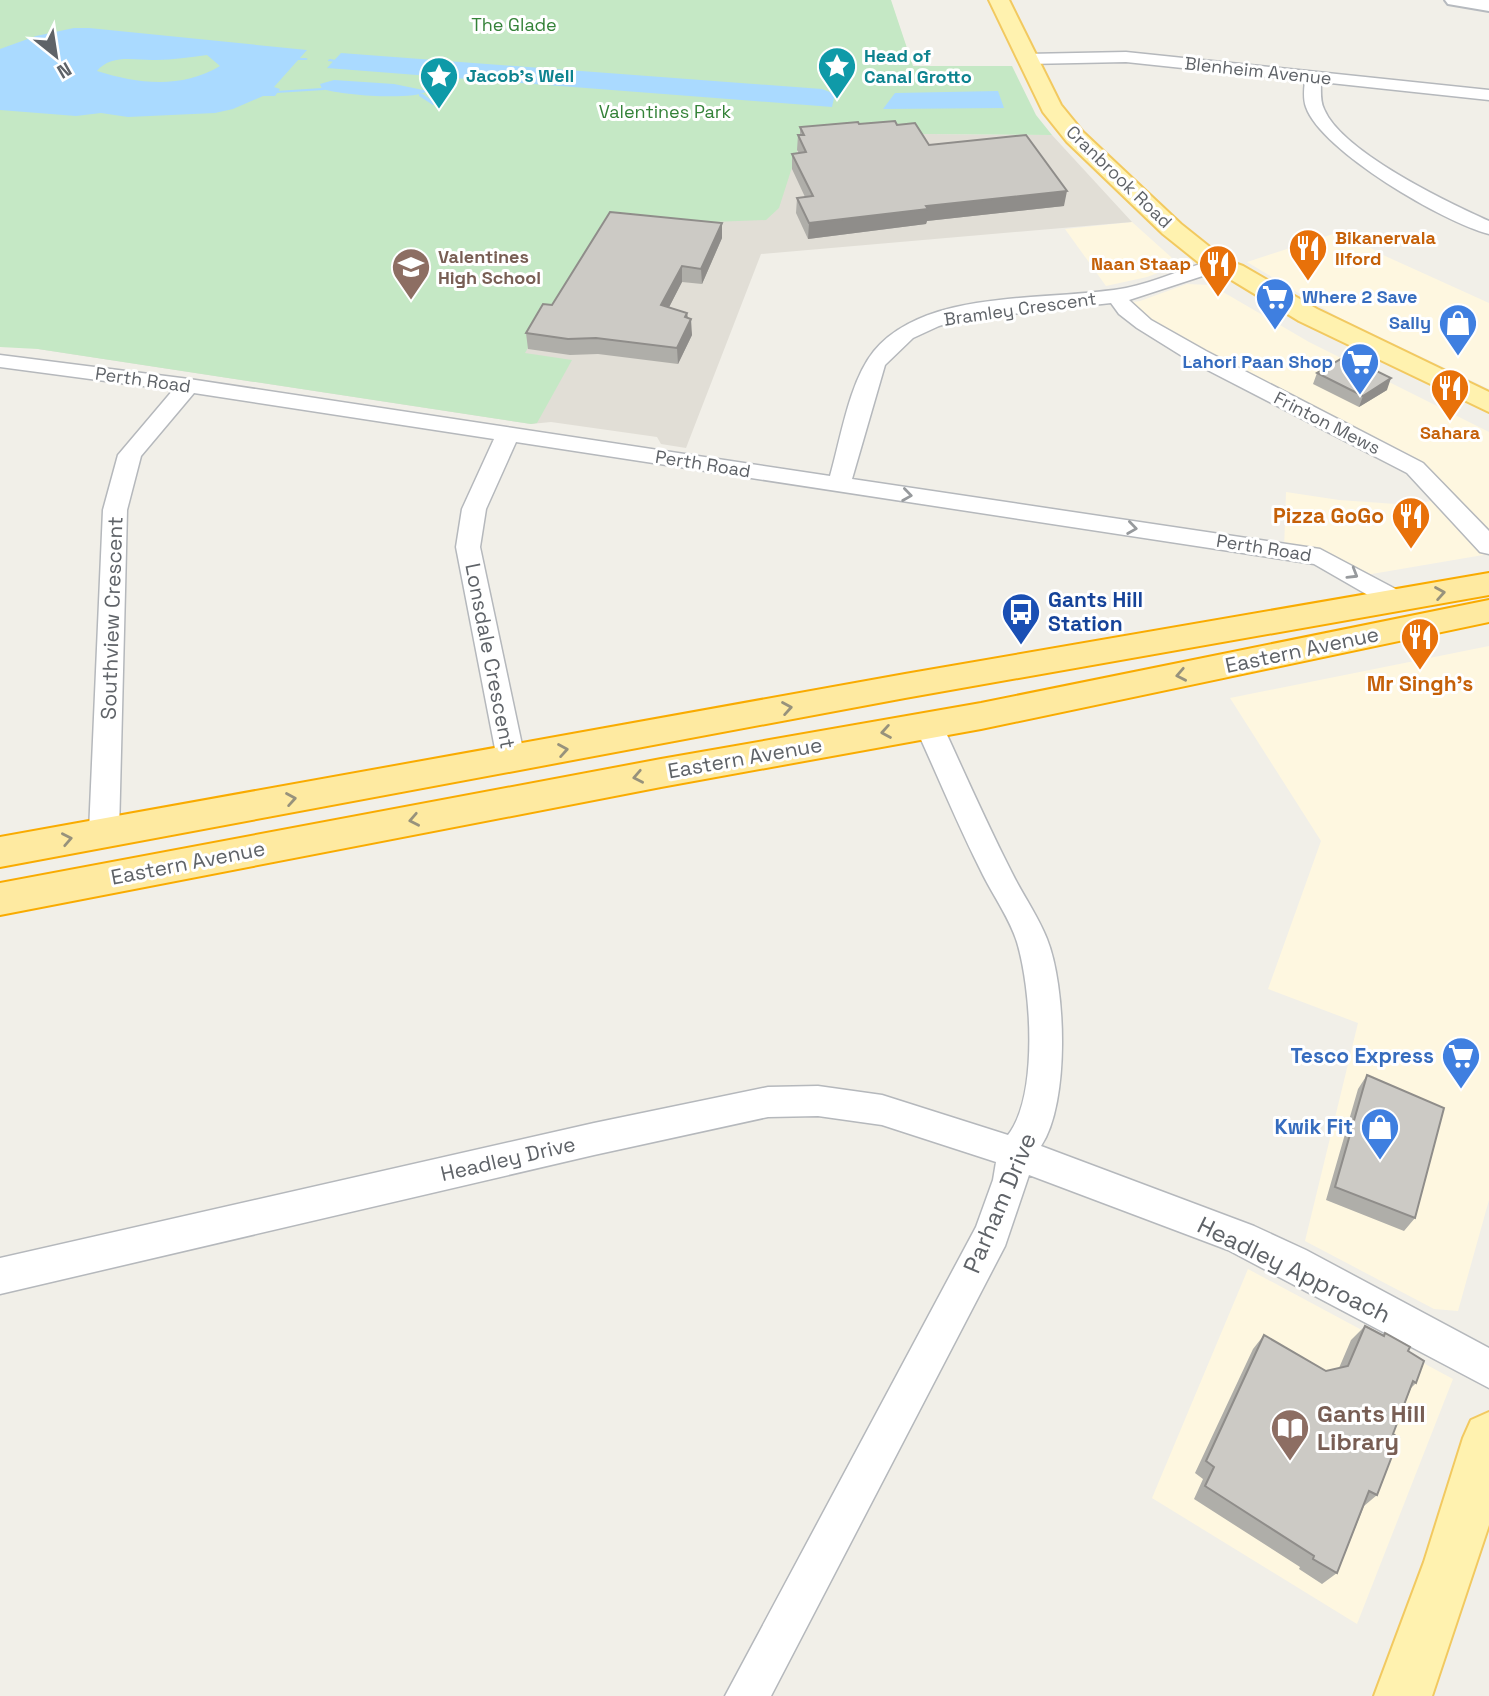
<svg xmlns="http://www.w3.org/2000/svg" width="1489" height="1696" font-family="'Space Grotesk',sans-serif">
	<style>
		.commercial { fill: #fef7e0 }
		.education { fill: #e1ded6 }
		.green { fill: #c5e8c5 }
		.water { fill: #aadaff; fill-rule: evenodd }
		.lines { fill: none; stroke-linecap: round; stroke-linejoin: round }
		.stream { fill: #aadaff; fill-rule: evenodd }
		.minor-casing { stroke: #b5b8bc; stroke-width: 3 }
		.secondary-casing { stroke: #b6babf; stroke-width: 4 }
		.primary-casing { stroke: #f2c960; stroke-width: 4 }
		.trunk-casing { stroke: #f9ab00; stroke-width: 4 }
		.minor { fill: #fff; fill-rule: evenodd }
		.secondary { fill: #fff; fill-rule: evenodd }
		.primary { fill: #fff2af; fill-rule: evenodd }
		.trunk { fill: #feeaa1; fill-rule: evenodd }
		.wall { fill: #afaea9 }
		.shaded-wall { fill: #8f8d8a }
		.building { fill: #cccac5; stroke: #8f8d8a; stroke-width: 2 }
		.oneway { stroke: #979a9d }
		.oneway2 { stroke: #97927c }
		.labels { text-anchor: middle; stroke-width: 6; stroke-linejoin: round; paint-order: stroke }
		.far-park-label { font-size: 18px; fill: #348238; stroke: #fff }
		.far-culture-label { font-size: 18px; font-weight: bold; fill: #0d838f; stroke: #fff; text-anchor: start }
		.far-street-label { font-size: 18px; fill: #5f6368; stroke: #fff }
		.far-food-label { font-size: 18px; font-weight: bold; fill: #c56008; stroke: #fff; text-anchor: start }
		.far-education-label { font-size: 18px; font-weight: bold; fill: #785e54; stroke: #fff; text-anchor: start }
		.far-shop-label { font-size: 18px; font-weight: bold; fill: #366cbe; stroke: #fff; text-anchor: end }
		.food-label { font-size: 21px; font-weight: bold; fill: #c56008; stroke: #fff; text-anchor: end }
		.transit-label { font-size: 21px; font-weight: bold; fill: #164399; stroke: #fff; text-anchor: start }
		.street-label { font-size: 21px; fill: #5f6368; stroke: #fff }
		.shop-label { font-size: 21px; font-weight: bold; fill: #366cbe; stroke: #fff; text-anchor: end }
		.near-street-label { font-size: 24px; fill: #5f6368; stroke: #fff }
		.near-education-label { font-size: 24px; font-weight: bold; fill: #785e54; stroke: #fff; text-anchor: start }
	</style>
	<rect width="100%" height="100%" fill="#f1efe8"/>
	<path class="commercial" d="M1132 222 1171 257 1174 264 1171 268 1147 277 1106 286 1065 229Z
		M1342 231 1383 255 1489 303V389L1338 317 1247 262Z
		M1187 284 1211 285 1309 342 1489 432V554L1360 576 1284 550 1286 492 1339 500 1410 505 1436 500 1412 472 1140 326 1111 305 1140 301Z
		M1489 646V1200L1458 1311 1434 1309 1305 1241 1358 1023 1268 989 1321 841 1230 698Z
		M1248 1269 1453 1379 1357 1624 1152 1498Z"/>
	<path class="education" d="M802 133 1052 135 1132 222 761 254 686 448 661 444 657 437 551 422 531 424 38 349 219 167 659 224 790 169Z"/>
	<path class="green" d="M0 0H891L913 66H1012L1036 115 1052 135 803 133 779 208 766 220 659 224 606 217 525 353 572 360 537 423 531 424 38 349 0 347Z"/>
	<path class="water" d="M74 28H89L307 50 274 87 280 89 275 96H263L233 109 215 113 128 117 101 113 76 116 0 110V49L36 36ZM207 55 220 66C182 89 138 84 97 71 112 53 137 61 156 60 173 60 190 57 207 55Z
		M341 53 822 89 835 94 832 107 327 68Z
		M334 80 394 84 428 91C411 101 342 95 322 89L320 84Z
		M998 91 1004 108 883 109 895 93Z"/>
	<g class="lines">
		<path class="stream" d="M297 58H306L308 59 306 60H297Z
			M330 59 336 60V61L334 62 328 61V60Z
			M322 88H324V90L276 93 274 92 276 91Z
			M419 94H423L437 104 433 105 419 96Z"/>
		<g class="minor-casing">
			<path id="minor" d="M1126 52 1489 90V100L1321 82C1321 91 1320 101 1324 109 1342 152 1447 202 1489 221V234C1445 223 1321 151 1306 107 1303 99 1304 89 1305 81L1126 62 1027 64 1019 59 1027 54Z
				M1217 259 1224 261 1227 265 1224 269 1129 300 1151 320 1206 351 1423 463 1489 531V554L1480 552 1407 473 1190 361 1137 328 1119 314 1111 303 958 320 939 326 913 338 885 365 852 479 1320 549 1405 594 1409 600 1405 606 1396 608 1387 606 1314 564 516 442 486 509 480 547 525 759 521 766 511 769 501 766 497 759 456 547 462 509 494 439 194 393 141 456 127 510 119 832 114 840 104 843 94 840 89 832 103 510 118 455 173 390 0 367V355L189 379 830 476C841 438 849 382 874 351 927 287 1051 302 1126 288 1157 282 1186 267 1217 259Z
				M928 714 938 717 942 724C965 774 987 824 1012 873 1023 895 1038 916 1047 939 1066 986 1070 1103 1041 1146L1254 1226 1306 1250 1489 1348V1388L1228 1250 1029 1175 1005 1246 771 1696H725L976 1227 993 1180 996 1162 882 1125 818 1116 768 1117 594 1155 0 1294V1258L594 1123 768 1087 818 1086 882 1095 1008 1135C1039 1095 1031 988 1017 942 1010 919 994 897 983 875 958 826 937 774 914 724L918 717Z"/>
		</g>
		<g class="secondary-casing">
			<path id="secondary" d="M1445 0H1489V11L1448 4Z"/>
		</g>
		<g class="primary-casing">
			<path id="primary" d="M989 0H1009L1061 105 1083 132 1181 224 1226 260 1243 266 1317 309 1489 392V412L1299 321 1225 276 1208 270 1163 234 1067 142 1043 112Z
				M1489 1412V1525L1432 1696H1374L1424 1562 1463 1438 1471 1420Z"/>
		</g>
		<g class="trunk-casing">
			<path id="trunk" d="M1489 573V595L905 698 0 867V837L905 674Z
				M1489 600V622L981 729 661 787 0 915V883L661 759 981 703Z"/>
		</g>
		<use href="#minor" class="minor"/>
		<use href="#secondary" class="secondary"/>
		<use href="#primary" class="primary"/>
		<use href="#trunk" class="trunk"/>
	</g>
	<path class="wall" d="M859 124 897 125 929 145 1064 206 927 221 926 224 808 239 796 213 797 198 805 197 792 169V154L799 153 797 150 798 135H800V127Z
		M722 223V238L702 284 682 282 669 307 687 313 692 335 678 364 598 354 570 355 528 349 526 333 552 305Z
		M1317 373 1387 390 1359 407 1313 384Z
		M1367 1075 1415 1218 1404 1231 1326 1200 1358 1089Z
		M1365 1326 1382 1336 1385 1333 1408 1351 1416 1383 1411 1388 1393 1434 1377 1495 1364 1506 1337 1573 1322 1584 1299 1569 1300 1567 1194 1499 1203 1479 1195 1473 1253 1349 1264 1335 1326 1371 1339 1368 1351 1340Z"/>
	<path class="shaded-wall" d="M1067 191 1064 206 927 221 926 224 808 239 809 223 926 206Z
		M722 223V238L702 284 701 269Z
		M682 266V282L662 321 661 305Z
		M687 313 688 326 691 319 692 335 678 364 677 348 685 317Z
		M1391 378 1387 390 1359 407 1363 396Z"/>
	<path class="building" d="M895 121 897 125 915 123 929 145 1026 135 1067 191 926 206 928 209 809 223 797 198 813 196 792 154 806 152 798 135H804L800 127 858 122 859 124Z
		M610 212 722 223 701 269 682 266 661 305 687 313 685 317 691 319 677 348 596 338 568 339 526 333 543 304 552 305Z
		M1346 356 1391 378 1363 396 1317 373Z
		M1367 1075 1444 1108 1415 1218 1335 1187Z
		M1365 1326 1384 1336 1385 1333 1410 1347 1408 1351 1424 1361 1416 1383 1413 1381 1393 1434 1399 1438 1377 1495 1369 1491 1337 1573 1313 1559 1314 1556 1205 1486 1214 1467 1206 1461 1264 1335 1326 1371 1348 1366Z"/>
	<defs><path id="oneway-chevron" d="M-2-3.5L2.5 0L-2 3.5" fill="none" stroke-width="1.6" stroke-linecap="round" stroke-linejoin="round" transform="scale(1.75)"/></defs>
	<g class="oneway">
		<use href="#oneway-chevron" transform="translate(907 495) rotate(8)"/>
		<use href="#oneway-chevron" transform="translate(1132 528) rotate(8)"/>
		<use href="#oneway-chevron" transform="translate(1353 574) rotate(31)"/>
	</g>
	<g class="oneway2">
		<use href="#oneway-chevron" transform="translate(1440 593) rotate(-10)"/>
		<use href="#oneway-chevron" transform="translate(1181 675) rotate(169)"/>
		<use href="#oneway-chevron" transform="translate(787 708) rotate(-10)"/>
		<use href="#oneway-chevron" transform="translate(886 732) rotate(170)"/>
		<use href="#oneway-chevron" transform="translate(563 750) rotate(-10)"/>
		<use href="#oneway-chevron" transform="translate(638 777) rotate(169)"/>
		<use href="#oneway-chevron" transform="translate(291 799) rotate(-10)"/>
		<use href="#oneway-chevron" transform="translate(414 820) rotate(169)"/>
		<use href="#oneway-chevron" transform="translate(67 839) rotate(-11)"/>
	</g>
	<defs>
		<g id="sight-pin" transform="scale(2.0125)"><path d="M0 17L-7.5 6A9.5 9.5 0 1 1 7.5 6Z" fill="#0f9aa8" stroke="#fff"/><path d="M0-6L1.8-2.2L6-1.7L2.9 1.2L3.7 5.4L0 3.3L-3.7 5.4L-2.9 1.2L-6-1.7L-1.8-2.2Z" fill="#fff"/></g>
		<g id="restaurant-pin" transform="scale(2.0125)"><path d="M0 17L-7.5 6A9.5 9.5 0 1 1 7.5 6Z" fill="#e8710a" stroke="#fff"/><path d="M-5-6h1v4h1v-4h1v4h1v-4h1v5L-1.5 .5V6h-2V.5L-5-1ZM5-6V6H3V1.5H1.5Q1.5-4 5-6Z" fill="#fff"/></g>
		<g id="school-pin" transform="scale(2.0125)"><path d="M0 17L-7.5 6A9.5 9.5 0 1 1 7.5 6Z" fill="#8d6e63" stroke="#fff"/><path d="M0-5L7-2L0 1L-7-2ZM-4 1L0 2.5L4 1V4Q0 6-4 4Z" fill="#fff"/></g>
		<g id="supermarket-pin" transform="scale(2.0125)"><path d="M0 17L-7.5 6A9.5 9.5 0 1 1 7.5 6Z" fill="#3f7fe0" stroke="#fff"/><path d="M-6-5.5h2.5l.6 2H6L4.5 2H-2.5L-4.4-4H-6ZM-1.5 3.2a1.3 1.3 0 1 0 .1 0ZM3 3.2a1.3 1.3 0 1 0 .1 0Z" fill="#fff"/></g>
		<g id="shop-pin" transform="scale(2.0125)"><path d="M0 17L-7.5 6A9.5 9.5 0 1 1 7.5 6Z" fill="#3f7fe0" stroke="#fff"/><path d="M-5-2.5h2.3a2.7 3.5 0 0 1 5.4 0H5L5.5 6h-11ZM-1.5-2.5h3a1.5 2.3 0 0 0-3 0Z" fill="#fff"/></g>
		<g id="bus-pin" transform="scale(2.0125)"><path d="M0 17L-7.5 6A9.5 9.5 0 1 1 7.5 6Z" fill="#1a4fb4" stroke="#fff"/><path d="M-5-6H5V4H4V6H2V4H-2V6H-4V4H-5ZM-3.5-4V0h7V-4ZM-3.5 1.2v1.5H-2V1.2ZM2 1.2v1.5H3.5V1.2Z" fill="#fff"/></g>
		<g id="library-pin" transform="scale(2.0125)"><path d="M0 17L-7.5 6A9.5 9.5 0 1 1 7.5 6Z" fill="#8d6e63" stroke="#fff"/><path d="M-6-4Q-3-5.5-.7-3.5V5Q-3 3-6 4ZM6-4Q3-5.5 .7-3.5V5Q3 3 6 4Z" fill="#fff"/></g>
	</defs>
	<g fill-rule="evenodd">
		<use href="#sight-pin" x="837" y="66"/>
		<use href="#sight-pin" x="439" y="76"/>
		<use href="#restaurant-pin" x="1308" y="248"/>
		<use href="#restaurant-pin" x="1218" y="264"/>
		<use href="#school-pin" x="411" y="267"/>
		<use href="#supermarket-pin" x="1275" y="297"/>
		<use href="#shop-pin" x="1458" y="323"/>
		<use href="#supermarket-pin" x="1360" y="362"/>
		<use href="#restaurant-pin" x="1450" y="388"/>
		<use href="#restaurant-pin" x="1411" y="516"/>
		<use href="#bus-pin" x="1021" y="612"/>
		<use href="#restaurant-pin" x="1420" y="637"/>
		<use href="#supermarket-pin" x="1461" y="1056"/>
		<use href="#shop-pin" x="1380" y="1127"/>
		<use href="#library-pin" x="1290" y="1428"/>
	</g>
	<g class="labels">
		<g class="far-park-label">
			<text x="514" y="31">The Glade</text>
			<text x="665" y="118">Valentines Park</text>
		</g>
		<g class="far-culture-label">
			<text x="864" y="62">Head of<tspan x="864" dy="21">Canal Grotto</tspan></text>
			<text x="466" y="82">Jacob's Well</text>
		</g>
		<g class="far-street-label">
			<text transform="translate(1258 71) rotate(6)" y="6">Blenheim Avenue</text>
			<text transform="translate(1119 177) rotate(44)" y="6">Cranbrook Road</text>
			<text transform="translate(1020 309) rotate(-8)" y="6">Bramley Crescent</text>
			<text transform="translate(143 380) rotate(8)" y="6">Perth Road</text>
			<text transform="translate(1327 423) rotate(27)" y="6">Frinton Mews</text>
			<text transform="translate(703 464) rotate(9)" y="6">Perth Road</text>
			<text transform="translate(1264 548) rotate(9)" y="6">Perth Road</text>
		</g>
		<g class="far-food-label">
			<text x="1335" y="244">Bikanervala<tspan x="1335" dy="21">Ilford</tspan></text>
			<text x="1191" y="270" text-anchor="end">Naan Staap</text>
			<text x="1450" y="439" text-anchor="middle">Sahara</text>
		</g>
		<g class="far-education-label">
			<text x="438" y="263">Valentines<tspan x="438" dy="21">High School</tspan></text>
		</g>
		<g class="far-shop-label">
			<text x="1302" y="303" text-anchor="start">Where 2 Save</text>
			<text x="1431" y="329">Sally</text>
			<text x="1333" y="368">Lahori Paan Shop</text>
		</g>
		<g class="food-label">
			<text x="1384" y="523">Pizza GoGo</text>
			<text x="1420" y="691" text-anchor="middle">Mr Singh's</text>
		</g>
		<g class="transit-label">
			<text x="1048" y="607">Gants Hill<tspan x="1048" dy="24">Station</tspan></text>
		</g>
		<g class="street-label">
			<text transform="translate(112 618) rotate(-88)" y="7">Southview Crescent</text>
			<text transform="translate(1302 650) rotate(-12)" y="7">Eastern Avenue</text>
			<text transform="translate(490 656) rotate(79)" y="7">Lonsdale Crescent</text>
			<text transform="translate(745 758) rotate(-10)" y="7">Eastern Avenue</text>
			<text transform="translate(188 863) rotate(-11)" y="7">Eastern Avenue</text>
			<text transform="translate(508 1159) rotate(-13)" y="7">Headley Drive</text>
		</g>
		<g class="shop-label">
			<text x="1434" y="1063">Tesco Express</text>
			<text x="1353" y="1134">Kwik Fit</text>
		</g>
		<g class="near-street-label">
			<text transform="translate(1000 1203) rotate(-67)" y="8">Parham Drive</text>
			<text transform="translate(1294 1270) rotate(26)" y="8">Headley Approach</text>
		</g>
		<g class="near-education-label">
			<text x="1317" y="1422">Gants Hill<tspan x="1317" dy="28">Library</tspan></text>
		</g>
	</g>
	<g transform="translate(56 56) rotate(150)" stroke="#ffffff" stroke-width="5" paint-order="stroke">
	<path d="M0-5L12 26L0 18L-12 26Z" fill="#5f6368"/>
	<text y="-10" font-size="19" font-weight="bold" text-anchor="middle" fill="#5f6368">N</text>
	</g>
</svg>
